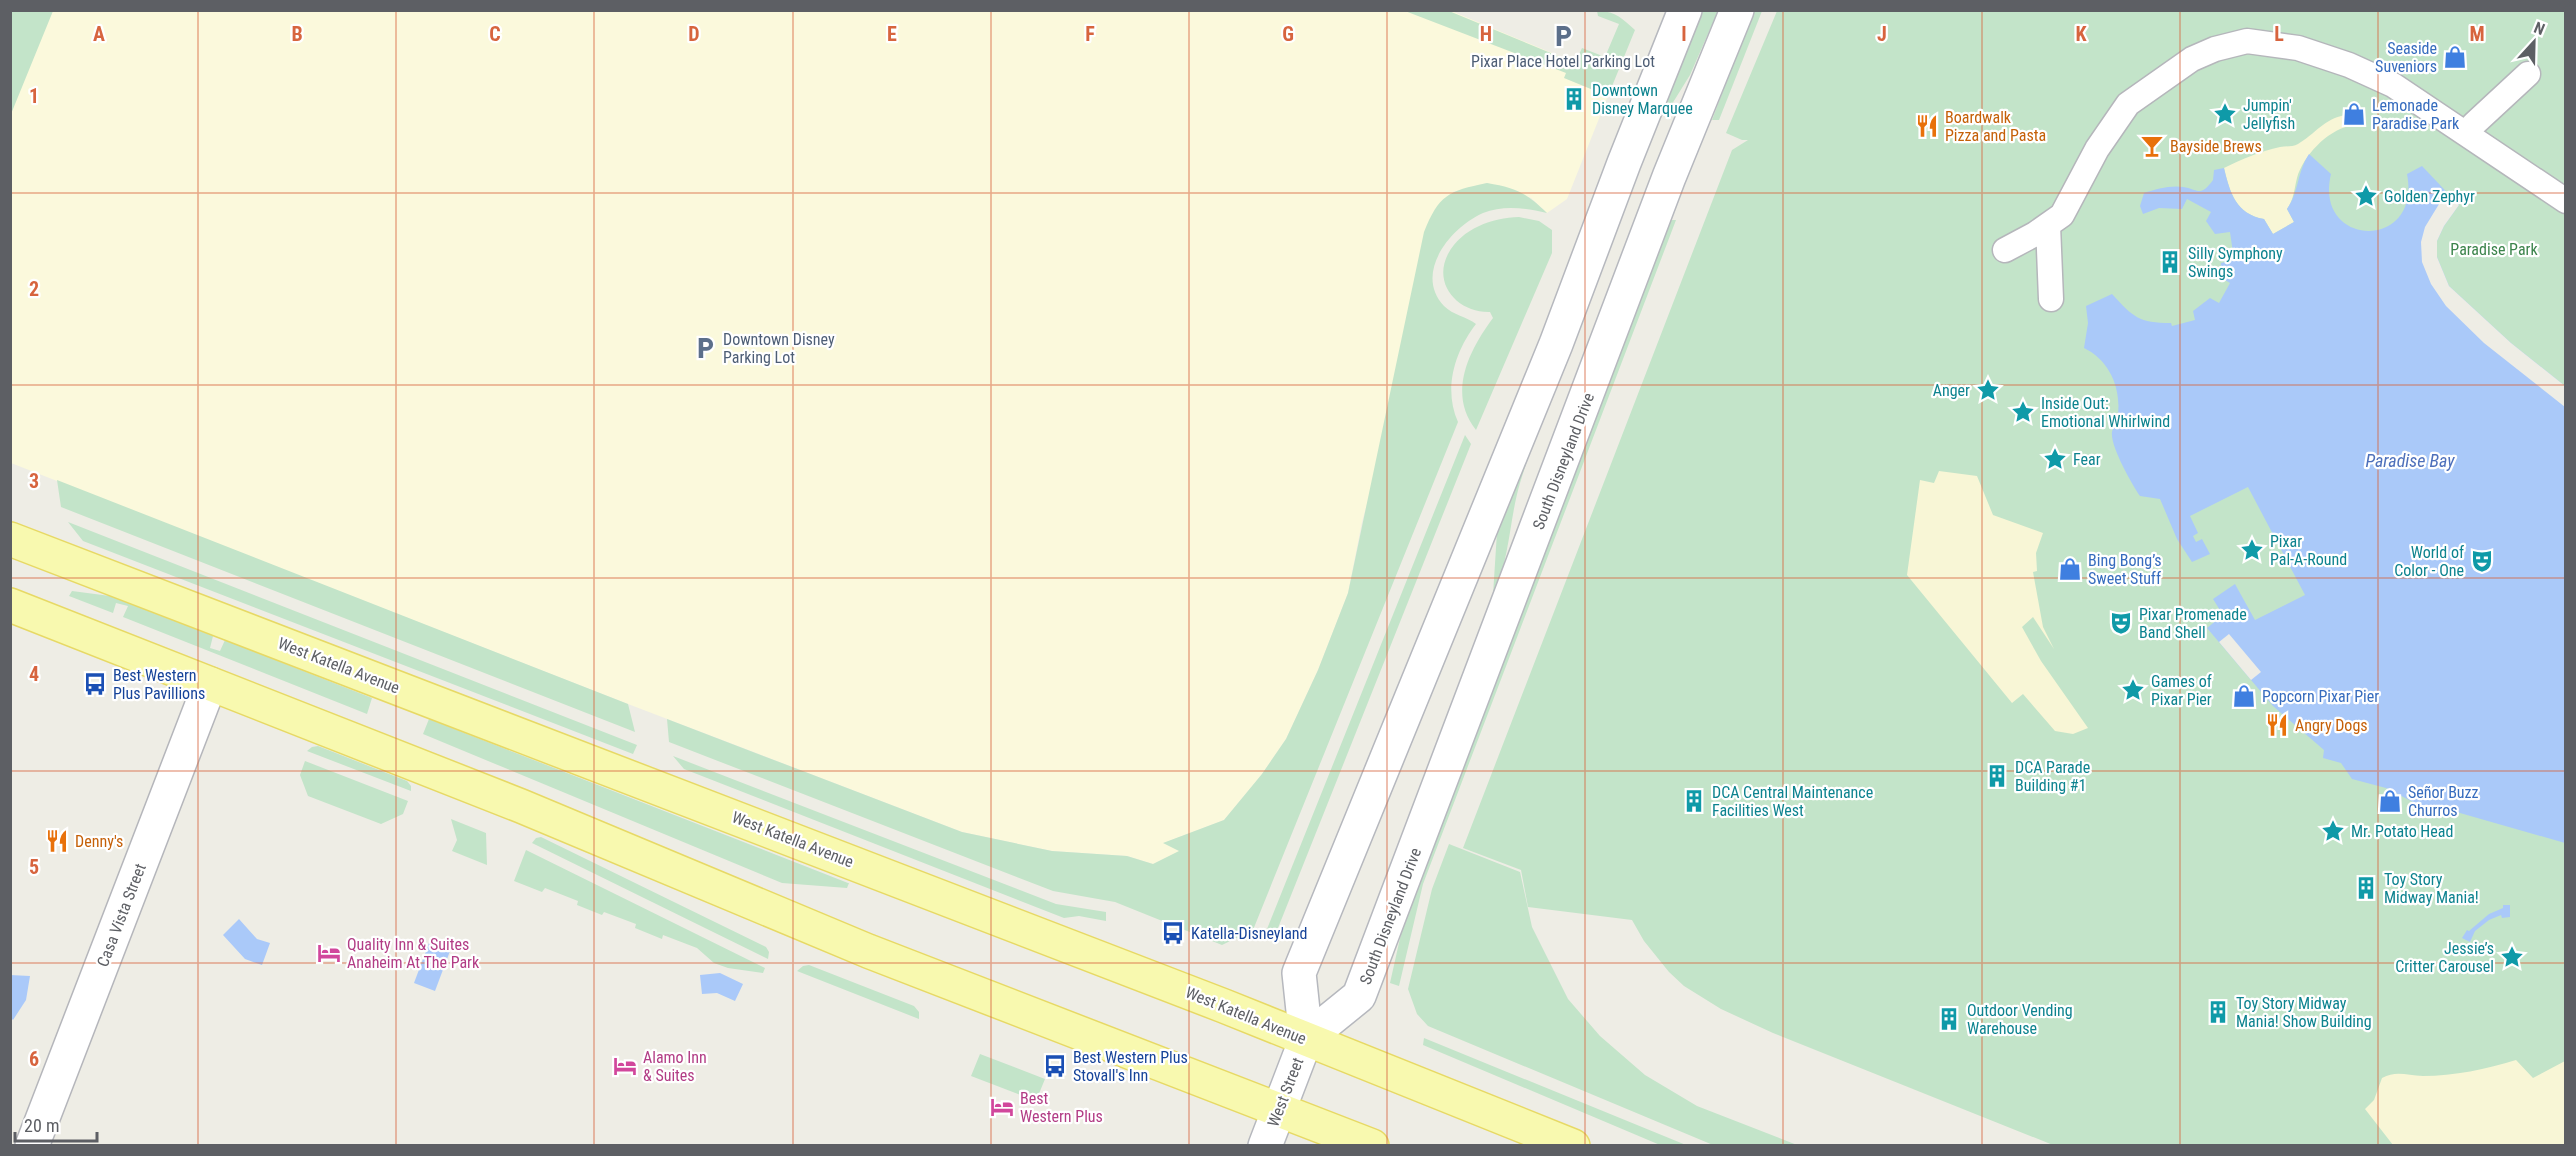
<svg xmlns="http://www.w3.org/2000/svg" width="2576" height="1156" font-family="'Roboto Condensed',sans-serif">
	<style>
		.commercial { fill: #fbf9dc }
		.green { fill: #c3e4c9 }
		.sand { fill: #f8f6d6 }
		.water { fill: #aac9f9 }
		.pier { fill: #eeede5 }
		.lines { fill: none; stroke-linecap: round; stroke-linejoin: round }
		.pedestrian-casing { stroke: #b5b6bb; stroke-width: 27 }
		.minor-casing { stroke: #b5b6bb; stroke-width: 36 }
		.secondary-casing { stroke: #b6b8be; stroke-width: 36 }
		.primary-casing { stroke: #e7d965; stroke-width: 36 }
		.pedestrian { stroke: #fff; stroke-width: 24 }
		.minor { stroke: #fff; stroke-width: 33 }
		.secondary { stroke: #fff; stroke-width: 33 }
		.primary { stroke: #f8f9af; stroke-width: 33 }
		.grid { fill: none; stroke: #d7643e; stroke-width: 1.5; stroke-opacity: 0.55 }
		.labels { text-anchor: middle; stroke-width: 4.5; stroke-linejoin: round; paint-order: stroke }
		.shop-label { font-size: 16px; fill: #366cbe; stroke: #fff; text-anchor: start }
		.service-label { font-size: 16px; fill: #4e5e75; stroke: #fff }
		.culture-label { font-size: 16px; fill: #0d838f; stroke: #fff; text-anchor: start }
		.food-label { font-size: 16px; fill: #c56008; stroke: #fff; text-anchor: start }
		.park-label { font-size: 16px; fill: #3c844c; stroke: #fff }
		.street-label { font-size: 16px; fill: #5d5f64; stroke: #fff }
		.transit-label { font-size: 16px; fill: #164399; stroke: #fff; text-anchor: start }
		.hotel-label { font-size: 16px; fill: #b23c85; stroke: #fff; text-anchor: start }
		.water-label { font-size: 18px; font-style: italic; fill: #4e70bb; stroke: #fff }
		.grid-label { font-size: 20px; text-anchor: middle; font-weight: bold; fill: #d7643e; stroke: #fff; stroke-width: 4.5; stroke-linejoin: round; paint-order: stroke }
	</style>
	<rect width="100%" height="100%" fill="#eeede5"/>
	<path class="commercial" d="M36 10H1449L1571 61 1565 78 1608 96 1567 199 1547 213 1531 198 1487 183 1453 192 1362 522 1348 593 1318 670 1286 739 1262 774 1224 820 1164 843 1180 851 1153 864 1127 856 1052 851 962 832 628 704 11 463 10 74Z"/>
	<path class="green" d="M10 11H53L11 114H10Z
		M1405 11H1449L1575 63 1582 48 1605 57 1619 24 1598 16 1597 11C1614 10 1623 19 1635 30L1608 96 1564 78 1566 73Z
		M1703 11H1718L1690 75 1672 104 1664 101Z
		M1753 11H1762L1719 120H1712Z
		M1777 11H2565V1145H2053L1773 1033 1721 1009 1684 986 1669 972 1644 941 1632 920 1528 907 1521 870 1463 848 1732 150 1748 140H1742L1726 133Z
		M1487 183C1516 188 1525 192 1547 213 1526 208 1503 205 1483 213 1451 227 1413 273 1444 306 1453 315 1467 317 1476 324 1455 351 1443 389 1458 422L1253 930 1222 945 1115 902 1053 891 669 742 667 719 962 832 1052 851 1127 856 1153 864 1179 851 1163 843 1224 820 1262 774 1286 739 1318 670 1348 593 1424 232C1439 195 1448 191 1487 183Z
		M1519 217 1539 221 1552 230V253L1476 430C1447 394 1469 350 1493 318L1490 312C1459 313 1432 285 1448 254 1462 228 1492 218 1519 217Z
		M1672 220H1676L1423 884 1399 986 1390 983 1413 880 1667 222Z
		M1576 332C1560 383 1535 432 1520 483 1509 520 1510 560 1493 595L1497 532Z
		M1465 435 1471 444 1274 938 1265 934Z
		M57 480 628 704 635 732 61 507Z
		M68 522 637 745 633 754 83 541Z
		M72 591 110 596 213 636 210 648 220 651 225 640 372 698 367 714 123 617 128 606 116 603 113 613 69 596Z
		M429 719 848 883H849L847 888 782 883 423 734Z
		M318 746 407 781 411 786V791L307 751 312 747Z
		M673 756 1056 904 1106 912V921L1079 916 1064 918 684 769Z
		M305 761 408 801 403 814 381 824 308 796 300 775Z
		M451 819 486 833 487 865 452 851 457 840Z
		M541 837 766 947 769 952 768 959 532 843 536 838Z
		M1449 844 1520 872 1532 927 1568 999 1600 1036 1645 1075 1697 1106 1797 1145H1713L1428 1026 1417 1014 1408 989 1432 889Z
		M526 850 765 968 763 973 728 968 714 963 697 948 663 935 662 939 635 928 636 924 604 912 602 915 577 905 578 901 545 888 542 892 514 881Z
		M809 965 914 1006 919 1012V1019L797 971 803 966Z
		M1424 1038 1686 1145H1660L1423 1045Z
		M980 1054 1045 1079 1036 1101 971 1076Z"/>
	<path class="sand" d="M2345 115 2349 126C2327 131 2303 156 2297 178 2294 190 2294 199 2287 209L2294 222 2273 234 2264 219C2236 214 2230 193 2224 168 2242 159 2261 151 2280 147 2286 146 2293 147 2298 144 2315 134 2324 119 2345 115Z
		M1939 471 1977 476 1993 515 2043 533 2036 553 2037 571 2033 572 2043 627 2054 649 2033 617 2022 627 2041 661 2088 728 2073 734 2055 731 2023 694 2012 703 1907 575 1920 480 1934 483Z
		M2516 1060 2533 1078 2565 1061V1145H2393L2365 1109 2374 1100 2382 1078C2397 1070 2407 1076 2423 1076 2454 1076 2487 1069 2516 1060Z"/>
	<path class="water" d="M2309 154 2331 174C2313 248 2422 252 2407 174L2422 166 2459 205 2444 226 2437 241V257L2449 286 2511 343 2565 386V843L2439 807 2436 814 2386 788 2352 779 2341 763 2323 758 2324 750 2273 706 2207 628 2223 615 2213 599 2235 584 2255 620 2305 595 2248 487 2190 516 2198 533 2193 536 2196 542 2202 539 2210 554 2192 562 2177 539 2160 499 2140 496C2132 484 2110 446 2112 432 2113 426 2117 420 2118 414 2121 387 2109 360 2084 348L2088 323 2086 306 2112 294C2133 317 2139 323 2171 323L2172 326 2195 320 2193 311 2210 298 2219 303 2230 283 2220 277 2221 263 2234 260 2230 232 2215 234 2206 221 2211 212 2187 199 2182 209 2159 208 2143 214 2140 206 2144 193C2156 189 2171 185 2183 187 2198 189 2200 198 2213 180L2214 170 2224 168C2230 193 2236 214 2264 219L2273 234 2294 222 2287 209C2299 192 2297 172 2309 154Z
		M2503 905H2510V917L2502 918 2501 915 2489 920 2475 931 2470 942 2462 938 2467 930 2469 931 2489 914 2503 908Z
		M239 919 257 939 270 943 262 965 245 959 223 935Z
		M429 943 450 951 435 991 414 983Z
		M720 973 743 984 735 1001 717 993 702 994 700 975Z
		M10 975 30 976 26 1000 13 1020 11 1018Z"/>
	<path class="pier" d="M2447 191 2459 205 2444 226 2437 241V257L2449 286 2511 343 2565 386V407L2484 343 2446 306 2431 284 2422 262 2421 242 2425 227Z
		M2229 634 2261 672 2251 680 2219 642Z"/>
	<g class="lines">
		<g class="pedestrian-casing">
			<path id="pedestrian" d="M2466 134 2474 124 2528 74
				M2048 225 2051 299
				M2005 250 2035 234 2062 215 2097 149 2128 104 2192 59 2215 49 2247 41 2298 48 2349 65 2393 85 2566 201"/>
		</g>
		<g class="minor-casing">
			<path id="minor" d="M32 1146 210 684"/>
		</g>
		<g class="secondary-casing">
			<path id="secondary" d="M1306 1039 1359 996 1669 177 1737 10
				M1265 1146 1306 1039 1299 973 1556 344 1624 163 1685 10"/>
		</g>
		<g class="primary-casing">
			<path id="primary" d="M10 539 1224 1006 1573 1146
				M10 605 521 806 868 951 1372 1146"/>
		</g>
		<use href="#pedestrian" class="pedestrian"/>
		<use href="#minor" class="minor"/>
		<use href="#secondary" class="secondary"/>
		<use href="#primary" class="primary"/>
	</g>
	<path class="grid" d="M198 10V1146M396 10V1146M594 10V1146M793 10V1146M991 10V1146M1189 10V1146M1387 10V1146M1585 10V1146M1783 10V1146M1982 10V1146M2180 10V1146M2378 10V1146M10 193H2566M10 385H2566M10 578H2566M10 771H2566M10 963H2566"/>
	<defs>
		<g id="parking-bare" transform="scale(1.8)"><path d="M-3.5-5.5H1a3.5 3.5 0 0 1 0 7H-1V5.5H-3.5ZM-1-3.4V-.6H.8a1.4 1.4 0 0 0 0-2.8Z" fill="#5c6f8a" stroke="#fff" stroke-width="2.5" paint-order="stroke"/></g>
		<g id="shop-bare" transform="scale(1.8)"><path d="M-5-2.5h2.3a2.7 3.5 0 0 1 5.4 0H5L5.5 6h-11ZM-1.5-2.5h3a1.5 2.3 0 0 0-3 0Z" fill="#3f7fe0" stroke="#fff" stroke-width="2.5" paint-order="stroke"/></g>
		<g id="building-bare" transform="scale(1.8)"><path d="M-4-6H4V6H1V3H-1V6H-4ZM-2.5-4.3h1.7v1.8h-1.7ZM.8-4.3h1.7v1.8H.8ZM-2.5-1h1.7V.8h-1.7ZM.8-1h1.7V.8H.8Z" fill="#0f9aa8" stroke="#fff" stroke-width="2.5" paint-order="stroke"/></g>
		<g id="sight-bare" transform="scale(1.8)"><path d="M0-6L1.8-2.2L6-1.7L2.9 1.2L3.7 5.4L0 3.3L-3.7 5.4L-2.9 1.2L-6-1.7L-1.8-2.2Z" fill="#0f9aa8" stroke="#fff" stroke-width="2.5" paint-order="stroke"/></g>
		<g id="restaurant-bare" transform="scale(1.8)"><path d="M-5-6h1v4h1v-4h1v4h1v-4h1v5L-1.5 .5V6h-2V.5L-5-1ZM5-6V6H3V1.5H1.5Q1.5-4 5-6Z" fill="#e8710a" stroke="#fff" stroke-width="2.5" paint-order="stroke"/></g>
		<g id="bar-bare" transform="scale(1.8)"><path d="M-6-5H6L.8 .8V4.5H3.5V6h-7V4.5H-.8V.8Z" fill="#e8710a" stroke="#fff" stroke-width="2.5" paint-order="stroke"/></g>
		<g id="theatre-bare" transform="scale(1.8)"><path d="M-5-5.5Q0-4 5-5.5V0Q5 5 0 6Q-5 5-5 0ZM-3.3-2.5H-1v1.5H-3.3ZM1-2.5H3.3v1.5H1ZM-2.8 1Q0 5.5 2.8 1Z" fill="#0f9aa8" stroke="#fff" stroke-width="2.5" paint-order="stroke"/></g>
		<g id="bus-bare" transform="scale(1.8)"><path d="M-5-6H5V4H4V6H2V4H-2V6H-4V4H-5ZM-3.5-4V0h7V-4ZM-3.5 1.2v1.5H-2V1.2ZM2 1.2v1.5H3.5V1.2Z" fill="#1a4fb4" stroke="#fff" stroke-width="2.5" paint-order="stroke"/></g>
		<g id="hotel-bare" transform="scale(1.8)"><path d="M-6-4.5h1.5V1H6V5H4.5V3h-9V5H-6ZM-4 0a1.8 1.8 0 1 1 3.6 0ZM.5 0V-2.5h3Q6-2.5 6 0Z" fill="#d1479c" stroke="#fff" stroke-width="2.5" paint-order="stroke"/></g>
	</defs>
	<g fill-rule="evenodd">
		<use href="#parking-bare" x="1563" y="36"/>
		<use href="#shop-bare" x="2455" y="57"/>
		<use href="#building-bare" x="1574" y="99"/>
		<use href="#sight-bare" x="2225" y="114"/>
		<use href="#shop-bare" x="2354" y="114"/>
		<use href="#restaurant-bare" x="1927" y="126"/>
		<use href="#bar-bare" x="2152" y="146"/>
		<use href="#sight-bare" x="2366" y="196"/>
		<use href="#building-bare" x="2170" y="262"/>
		<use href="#parking-bare" x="705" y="348"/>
		<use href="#sight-bare" x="1988" y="390"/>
		<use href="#sight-bare" x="2023" y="412"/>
		<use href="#sight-bare" x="2055" y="459"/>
		<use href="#sight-bare" x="2252" y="550"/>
		<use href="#theatre-bare" x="2482" y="561"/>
		<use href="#shop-bare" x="2070" y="569"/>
		<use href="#theatre-bare" x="2121" y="623"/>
		<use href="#bus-bare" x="95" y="684"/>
		<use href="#sight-bare" x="2133" y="690"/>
		<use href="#shop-bare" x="2244" y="696"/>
		<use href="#restaurant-bare" x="2277" y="725"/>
		<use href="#building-bare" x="1997" y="776"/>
		<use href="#building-bare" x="1694" y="801"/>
		<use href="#shop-bare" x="2390" y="801"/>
		<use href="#sight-bare" x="2333" y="831"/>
		<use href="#restaurant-bare" x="57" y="841"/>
		<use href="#building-bare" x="2366" y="888"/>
		<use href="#bus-bare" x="1173" y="933"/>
		<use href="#hotel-bare" x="329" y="953"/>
		<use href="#sight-bare" x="2512" y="957"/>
		<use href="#building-bare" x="2218" y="1012"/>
		<use href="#building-bare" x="1949" y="1019"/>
		<use href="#hotel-bare" x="625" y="1066"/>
		<use href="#bus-bare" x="1055" y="1066"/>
		<use href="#hotel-bare" x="1002" y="1107"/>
	</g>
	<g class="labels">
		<g class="shop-label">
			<text x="2437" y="54" text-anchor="end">Seaside<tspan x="2437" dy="18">Suveniors</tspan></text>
			<text x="2372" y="111">Lemonade<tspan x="2372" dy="18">Paradise Park</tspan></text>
			<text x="2088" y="566">Bing Bong’s<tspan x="2088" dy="18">Sweet Stuff</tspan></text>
			<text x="2262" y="702">Popcorn Pixar Pier</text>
			<text x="2408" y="798">Señor Buzz<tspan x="2408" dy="18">Churros</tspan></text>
		</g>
		<g class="service-label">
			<text x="1563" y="67">Pixar Place Hotel Parking Lot</text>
			<text x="723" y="345" text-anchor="start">Downtown Disney<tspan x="723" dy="18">Parking Lot</tspan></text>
		</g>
		<g class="culture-label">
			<text x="1592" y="96">Downtown<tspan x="1592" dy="18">Disney Marquee</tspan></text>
			<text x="2243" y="111">Jumpin'<tspan x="2243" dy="18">Jellyfish</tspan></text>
			<text x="2384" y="202">Golden Zephyr</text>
			<text x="2188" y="259">Silly Symphony<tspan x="2188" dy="18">Swings</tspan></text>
			<text x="1970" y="396" text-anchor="end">Anger</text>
			<text x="2041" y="409">Inside Out:<tspan x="2041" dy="18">Emotional Whirlwind</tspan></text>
			<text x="2073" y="465">Fear</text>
			<text x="2270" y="547">Pixar<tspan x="2270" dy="18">Pal-A-Round</tspan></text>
			<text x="2464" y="558" text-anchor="end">World of<tspan x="2464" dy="18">Color - One</tspan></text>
			<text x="2139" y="620">Pixar Promenade<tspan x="2139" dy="18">Band Shell</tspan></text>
			<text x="2151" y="687">Games of<tspan x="2151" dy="18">Pixar Pier</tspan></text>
			<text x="2015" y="773">DCA Parade<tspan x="2015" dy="18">Building #1</tspan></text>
			<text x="1712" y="798">DCA Central Maintenance<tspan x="1712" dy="18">Facilities West</tspan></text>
			<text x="2351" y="837">Mr. Potato Head</text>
			<text x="2384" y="885">Toy Story<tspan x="2384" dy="18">Midway Mania!</tspan></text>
			<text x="2494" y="954" text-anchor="end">Jessie’s<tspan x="2494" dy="18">Critter Carousel</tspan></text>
			<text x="2236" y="1009">Toy Story Midway<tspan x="2236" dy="18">Mania! Show Building</tspan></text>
			<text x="1967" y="1016">Outdoor Vending<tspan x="1967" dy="18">Warehouse</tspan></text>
		</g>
		<g class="food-label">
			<text x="1945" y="123">Boardwalk<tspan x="1945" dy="18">Pizza and Pasta</tspan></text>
			<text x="2170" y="152">Bayside Brews</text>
			<text x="2295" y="731">Angry Dogs</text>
			<text x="75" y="847">Denny's</text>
		</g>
		<g class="park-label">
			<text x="2494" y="255">Paradise Park</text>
		</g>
		<g class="street-label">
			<text transform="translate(1563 461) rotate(-69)" y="6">South Disneyland Drive</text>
			<text transform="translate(339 665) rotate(21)" y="6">West Katella Avenue</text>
			<text transform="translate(793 839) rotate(21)" y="6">West Katella Avenue</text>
			<text transform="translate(121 915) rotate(-69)" y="6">Casa Vista Street</text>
			<text transform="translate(1390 916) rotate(-69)" y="6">South Disneyland Drive</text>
			<text transform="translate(1246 1015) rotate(22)" y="6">West Katella Avenue</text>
			<text transform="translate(1285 1092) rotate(-69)" y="6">West Street</text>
		</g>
		<g class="transit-label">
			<text x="113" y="681">Best Western<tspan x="113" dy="18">Plus Pavillions</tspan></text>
			<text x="1191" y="939">Katella-Disneyland</text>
			<text x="1073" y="1063">Best Western Plus<tspan x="1073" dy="18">Stovall's Inn</tspan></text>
		</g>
		<g class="hotel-label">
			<text x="347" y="950">Quality Inn &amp; Suites<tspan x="347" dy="18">Anaheim At The Park</tspan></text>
			<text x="643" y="1063">Alamo Inn<tspan x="643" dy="18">&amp; Suites</tspan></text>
			<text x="1020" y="1104">Best<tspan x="1020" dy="18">Western Plus</tspan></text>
		</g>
		<g class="water-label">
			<text x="2410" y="467">Paradise Bay</text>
		</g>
	</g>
	<g class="grid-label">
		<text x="99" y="41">A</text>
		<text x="297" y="41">B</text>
		<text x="495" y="41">C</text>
		<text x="694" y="41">D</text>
		<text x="892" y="41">E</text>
		<text x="1090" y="41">F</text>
		<text x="1288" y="41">G</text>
		<text x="1486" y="41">H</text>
		<text x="1684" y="41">I</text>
		<text x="1882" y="41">J</text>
		<text x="2081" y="41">K</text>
		<text x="2279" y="41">L</text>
		<text x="2477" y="41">M</text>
		<text x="34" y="103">1</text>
		<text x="34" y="296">2</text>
		<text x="34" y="488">3</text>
		<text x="34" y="681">4</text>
		<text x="34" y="874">5</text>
		<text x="34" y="1066">6</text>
	</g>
	<rect width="2576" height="1156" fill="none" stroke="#5d5f64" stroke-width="24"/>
	<g transform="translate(2534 42) rotate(22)" stroke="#ffffff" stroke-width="4.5" paint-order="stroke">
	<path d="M0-4.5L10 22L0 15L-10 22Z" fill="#5d5f64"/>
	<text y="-9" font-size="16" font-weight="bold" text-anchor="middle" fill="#5d5f64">N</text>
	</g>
	<path d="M15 1132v9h82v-9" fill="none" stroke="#5d5f64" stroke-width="3"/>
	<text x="24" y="1132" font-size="18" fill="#5d5f64" stroke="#ffffff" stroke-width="4.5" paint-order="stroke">20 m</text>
</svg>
